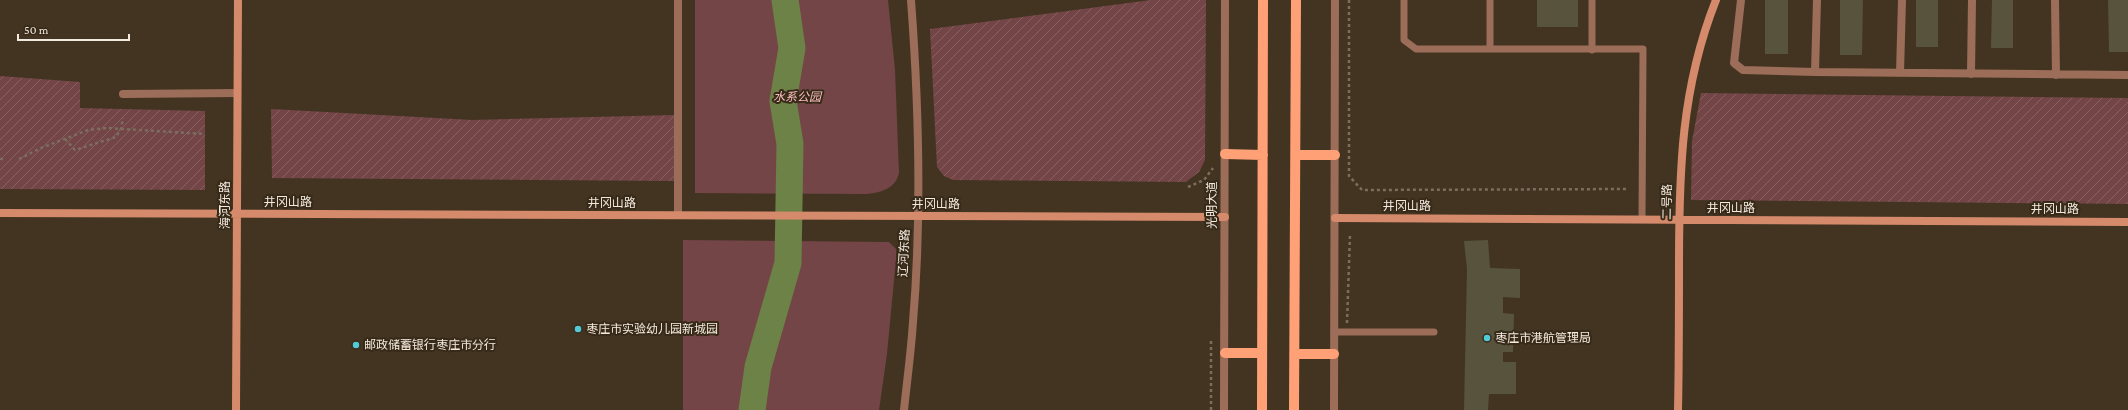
<svg xmlns="http://www.w3.org/2000/svg" width="2128" height="410" font-family="'Crimson Pro','Noto Sans SC',serif">
	<style>
		.green { fill: #734547 }
		.garden { fill: url(#garden-furrows) }
		.lines { fill: none; stroke-linecap: round; stroke-linejoin: round }
		.river { stroke: #6d8246; stroke-width: 27 }
		.building { fill: #58533d }
		.path { stroke: #7b6e5e; stroke-width: 2.5; stroke-dasharray: 3 3; stroke-linecap: butt }
		.lane { stroke: #9c6d59; stroke-width: 7 }
		.street { stroke: #9c6d59; stroke-width: 8 }
		.secondary { stroke: #d48a6b; stroke-width: 8 }
		.primary { stroke: #ffa077; stroke-width: 10 }
		.poi-dot { fill: #52cbd9; stroke: #382a18; stroke-width: 1.5 }
		.labels { text-anchor: middle; stroke-width: 4; stroke-linejoin: round; paint-order: stroke }
		.park-label { font-size: 12px; font-style: italic; fill: #fabcbe; stroke: #382a18 }
		.street-label { font-size: 12px; fill: #f3eadf; stroke: #382a18 }
		.poi-label { font-size: 12px; fill: #f3eadf; stroke: #382a18; text-anchor: start }
	</style>
	<defs>
		<pattern id="garden-furrows" width="10" height="10" patternUnits="userSpaceOnUse"><rect width="10" height="10" fill="#734547"/><path d="M-1 1l2-2M0 10L10 0M9 11l2-2" fill="none" stroke="#876061"/></pattern>
	</defs>
	<rect width="100%" height="100%" fill="#433422"/>
	<path class="green" d="M695 0H888L895 70 899 173C895 189 882 192 867 194L695 193Z
		M683 240 889 242 896 249V259L887 354 879 410H683Z"/>
	<path class="garden" d="M1151 0H1206L1205 160 1199 172 1186 182 953 180 944 176 937 167 930 29Z
		M0 76 80 82V108L205 111V190L0 189Z
		M1701 93 2128 98V204L1691 200 1692 141Z
		M271 109 472 120 675 115V181L272 178Z"/>
	<g class="lines">
		<path class="river" d="M752 410 758 367 788 263 790 144 783 101 792 48 785 0"/>
	</g>
	<path class="building" d="M1537 0H1578V27H1537Z
		M1765 0H1788V54H1765Z
		M1840 0H1863L1862 55H1840Z
		M1916 0H1938V47H1916Z
		M1992 0H2013V48H1991Z
		M2108 0H2128V52H2109Z
		M1488 240 1490 268 1520 269V298L1503 297V313L1514 314 1513 352H1503V362H1516V394H1489L1488 410H1464L1467 269 1464 241Z"/>
	<g class="lines">
		<path class="path" d="M1349 0V176L1362 190 1627 189
			M65 139 75 150 116 137 121 129 123 118
			M0 159H3
			M19 159 41 148 88 130 107 128 205 134
			M1188 187 1204 180 1213 168
			M1347 323 1350 235
			M1211 410V340"/>
		<path class="lane" d="M1404 0V40L1416 49H1643L1642 219
			M1490 0V49
			M1592 1V50
			M1334 332H1434"/>
		<path class="street" d="M678 0V215
			M1741 0 1734 63 1743 70 1815 72 2128 75
			M2055 0 2056 75
			M1815 72 1817 0
			M1900 73 1902 0
			M1971 74 1972 0
			M123 94 237 93
			M904 410C907 381 911 352 913 322 922 215 919 107 911 0
			M1224 410 1225 0
			M1334 410 1335 0"/>
		<path class="secondary" d="M0 213 1225 217
			M1335 218 2128 222
			M236 410 238 0
			M1678 410C1679 362 1679 313 1679 265 1679 171 1681 88 1716 0"/>
		<path class="primary" d="M1225 154 1263 155
			M1296 155H1335
			M1225 353H1262
			M1295 354H1334
			M1262 410 1263 0
			M1294 410 1296 0"/>
	</g>
	<g class="poi-dot">
		<circle cx="578" cy="329" r="4"/>
		<circle cx="1487" cy="338" r="4"/>
		<circle cx="356" cy="345" r="4"/>
	</g>
	<g class="labels">
		<g class="park-label">
			<text x="797" y="101">水系公园</text>
		</g>
		<g class="street-label">
			<text x="288" y="206">井冈山路</text>
			<text transform="translate(1667 202) rotate(-89)" y="4">二号路</text>
			<text x="612" y="207">井冈山路</text>
			<text x="936" y="208">井冈山路</text>
			<text transform="translate(225 205) rotate(-90)" y="4">海河东路</text>
			<text transform="translate(1212 205) rotate(-90)" y="4">光明大道</text>
			<text x="1407" y="210">井冈山路</text>
			<text x="1731" y="212">井冈山路</text>
			<text x="2055" y="213">井冈山路</text>
			<text transform="translate(904 253) rotate(-87)" y="4">辽河东路</text>
		</g>
		<g class="poi-label">
			<text x="586" y="333">枣庄市实验幼儿园新城园</text>
			<text x="1495" y="342">枣庄市港航管理局</text>
			<text x="364" y="349">邮政储蓄银行枣庄市分行</text>
		</g>
	</g>
	<path d="M18 34v6h111v-6" fill="none" stroke="#f3eadf" stroke-width="2"/>
	<text x="24" y="34" font-size="12" fill="#f3eadf" stroke="#382a18" stroke-width="3" paint-order="stroke">50 m</text>
</svg>
